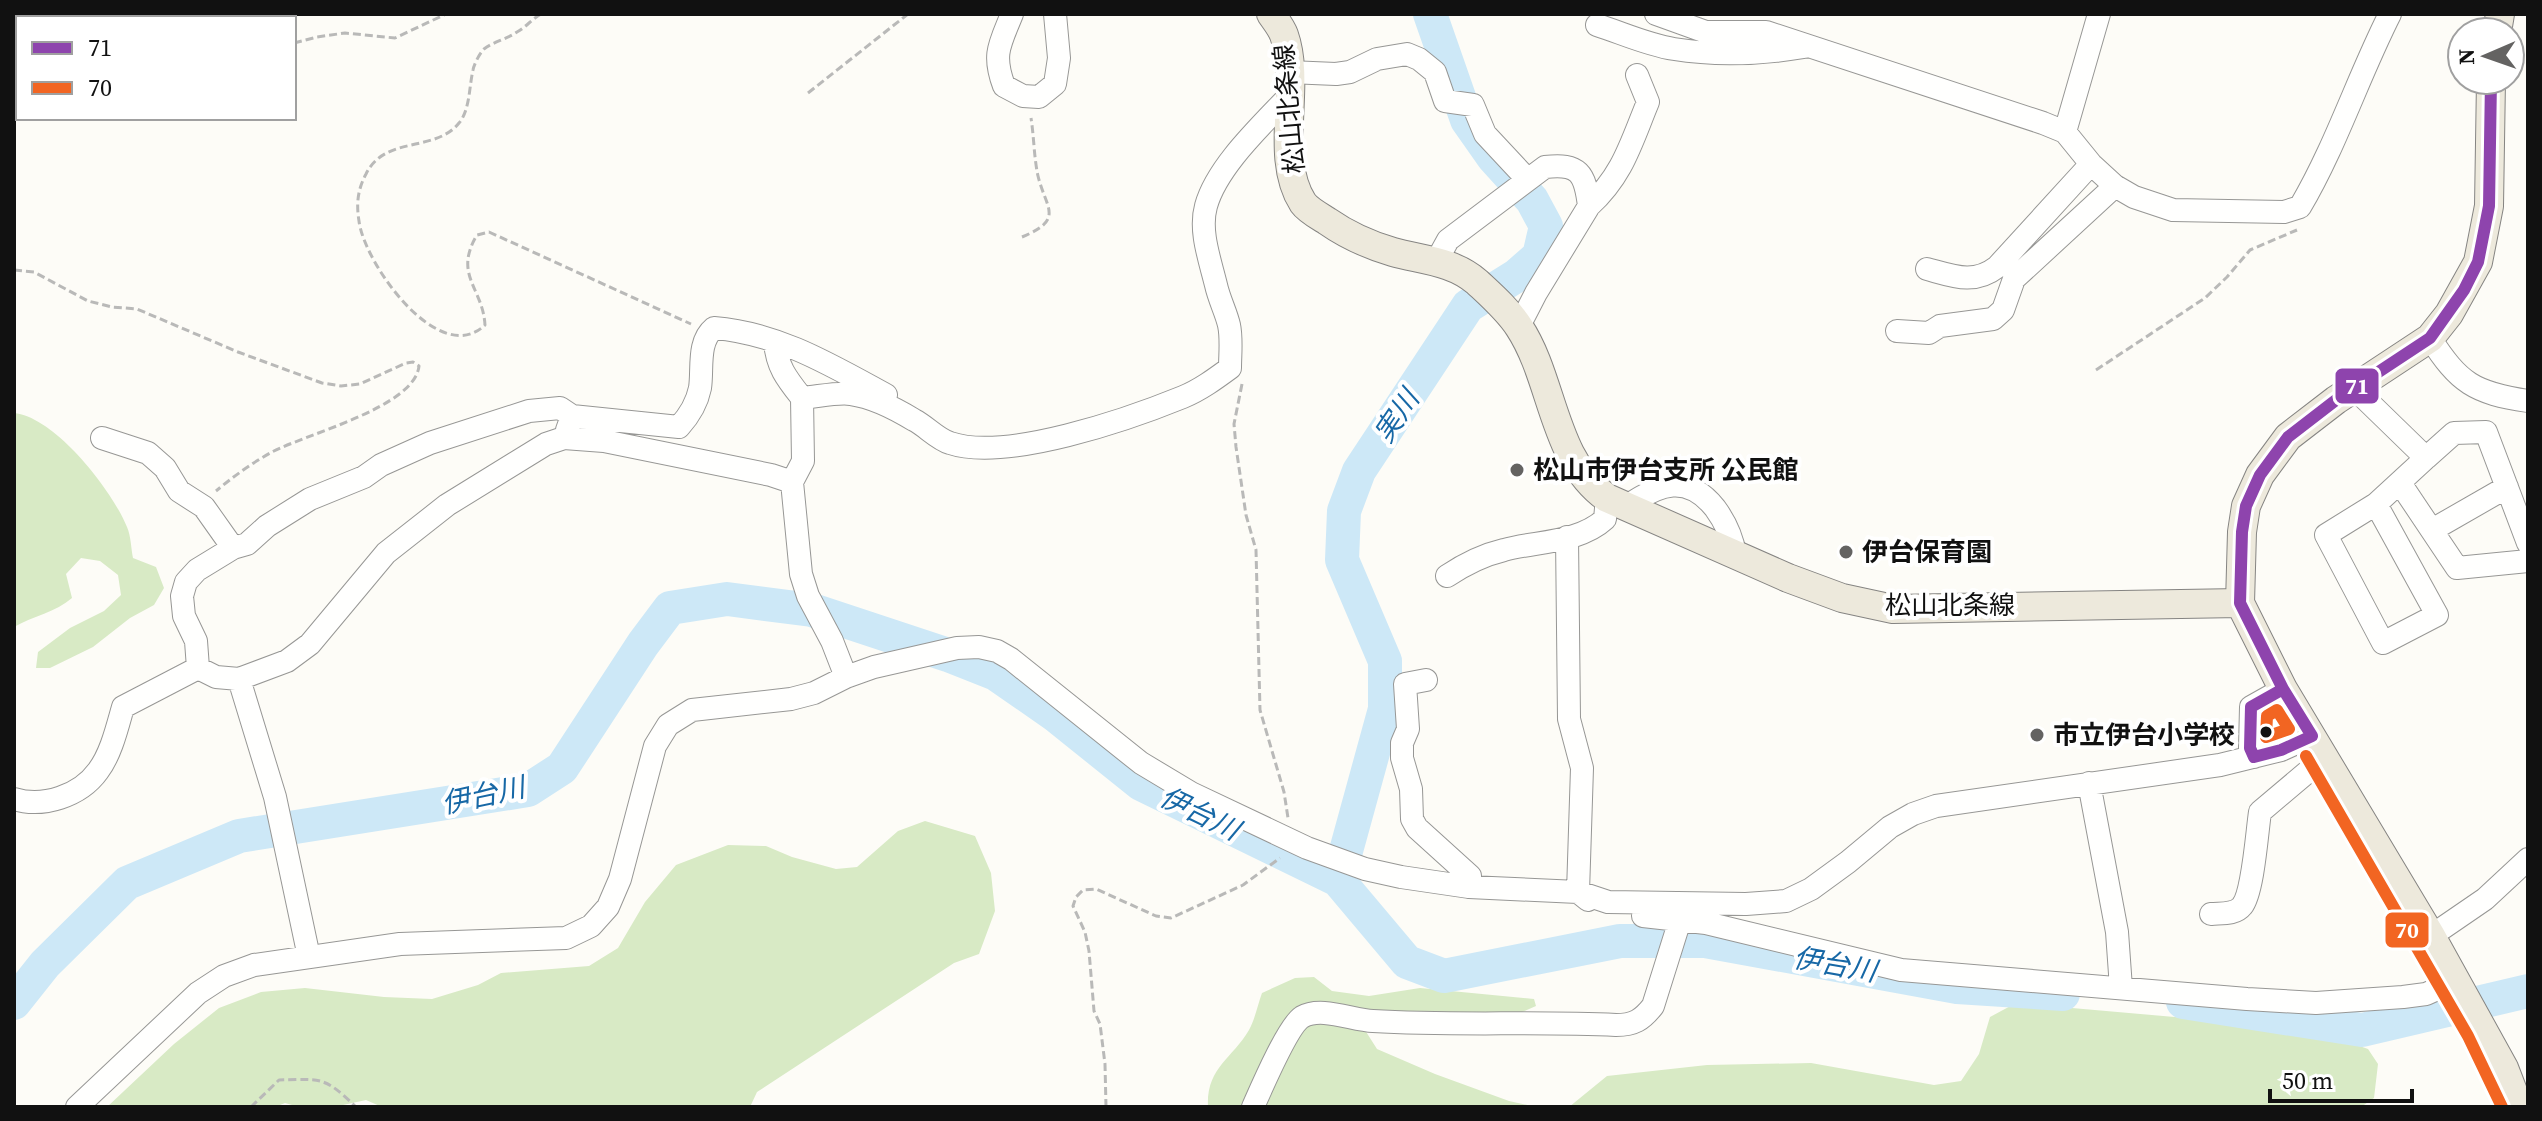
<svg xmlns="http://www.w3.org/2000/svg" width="2542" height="1121" font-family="'Source Serif 4','Noto Sans JP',serif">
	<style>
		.forest { fill: #d8eac5 }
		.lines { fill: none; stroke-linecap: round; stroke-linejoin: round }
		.river { stroke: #cde8f7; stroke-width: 34 }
		.minor-casing { stroke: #979795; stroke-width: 24 }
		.major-casing { stroke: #858482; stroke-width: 30 }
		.path { stroke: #b9b9b8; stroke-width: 3; stroke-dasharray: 8 4; stroke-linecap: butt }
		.minor { stroke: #fffffe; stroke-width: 22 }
		.major { stroke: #ede9dc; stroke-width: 28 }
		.bus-1-casing { stroke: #fff; stroke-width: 18 }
		.bus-2-casing { stroke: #fff; stroke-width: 18 }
		.bus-1 { stroke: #8e44ad; stroke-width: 12 }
		.bus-2 { stroke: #f26522; stroke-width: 12 }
		.poi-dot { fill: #646362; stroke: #fff; stroke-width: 3 }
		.bus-dot { fill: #111; stroke: #fff; stroke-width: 3 }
		.labels { text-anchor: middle; stroke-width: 8; stroke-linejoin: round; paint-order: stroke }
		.street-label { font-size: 26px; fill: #111; stroke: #fff }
		.poi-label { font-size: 26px; font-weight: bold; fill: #111; stroke: #fff; text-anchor: start }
		.water-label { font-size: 28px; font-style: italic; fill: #1768a6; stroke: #fff }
		.line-badge { stroke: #fff; stroke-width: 3 }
		.badge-label { font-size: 22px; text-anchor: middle; font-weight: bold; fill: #fff }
	</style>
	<rect width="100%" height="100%" fill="#fdfcf7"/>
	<path class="forest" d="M14 413C55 417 112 490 127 527 131 536 131 548 133 558L156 567 164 588 154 605 130 618 93 647 50 668H36L38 652 70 628 104 611 121 595 118 575 100 561 81 558 66 574 72 598C56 612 33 616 14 627Z
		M925 821 975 836 991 873 995 911 979 954 954 963 757 1092 750 1107H382L366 1100 334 1107H299L285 1103 275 1107H107L174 1044 219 1008 261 992 305 988 384 997 432 999 478 985 501 973 589 966 618 948 645 902 676 865 728 845 766 846 792 857 836 869 857 867 898 831Z
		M1314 977 1332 991 1369 996 1420 988 1534 999 1536 1006 1522 1012 1367 1016 1363 1027 1377 1049 1435 1074 1509 1101 1537 1107H1208C1206 1068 1232 1059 1249 1030 1255 1019 1258 1004 1262 993L1295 978Z
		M2016 1003 2186 1018 2351 1043 2368 1049 2378 1064 2374 1098 2361 1107H1569L1607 1076 1707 1065 1811 1063 1934 1085 1961 1081 1979 1054 1990 1017Z"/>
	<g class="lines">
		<path class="river" d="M1338 880 1385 709V661L1342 560 1344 511 1359 471 1468 306 1516 276 1539 256 1546 226 1532 200 1493 157 1467 120 1430 14
			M2183 1002 2362 1030 2528 991
			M14 1003 45 964 127 883 239 836 528 790 562 768 643 644 670 608 727 599 812 610 948 655 996 674 1055 715 1141 784 1338 880 1407 962 1444 976 1620 941H1705L1957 987 2063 994"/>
		<g class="minor-casing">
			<path id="minor" d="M1012 14C1000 44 992 54 1004 86L1023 96 1039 97 1055 84 1059 58 1055 14
				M1656 14 1706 32H1766L2043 123 2065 132 2091 164 2115 186 2134 197 2173 210 2284 212 2300 207C2336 146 2358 77 2390 14
				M1597 25C1622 33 1648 45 1674 49 1717 56 1761 54 1804 47
				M1289 72 1336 74 1350 72 1377 59 1407 54 1419 59 1435 72 1445 101 1473 105 1485 134 1527 179
				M2065 132 2099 14
				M1589 206C1623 175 1631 143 1648 102L1637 75
				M1437 260 1448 240 1545 167C1579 163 1585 173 1589 206L1536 293 1519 326
				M1927 269C1953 276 1974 285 1997 267L2091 164
				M1897 331 1929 333 1940 326 1993 319 2003 310 2014 279 2115 186
				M2430 338C2459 383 2474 393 2528 401
				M775 342C777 367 787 379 802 398
				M2354 388 2426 458 2376 504 2326 535 2383 643 2437 615 2376 504
				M567 430 572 416 679 427C689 416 697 403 700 388 703 369 697 342 714 328 778 333 831 365 886 395
				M102 438 148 453 165 468 179 491 204 507 233 548
				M2426 458 2454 433 2486 432 2528 543
				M2400 483 2457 568 2528 561
				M1627 506C1659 484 1687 473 1715 508 1726 523 1732 536 1735 554
				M2432 530 2507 487
				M1567 537 1569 719 1582 768 1578 892 1588 900
				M1447 576C1465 564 1483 555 1504 550 1537 541 1579 543 1605 519L1607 498
				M198 668 196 641 184 616 182 596 186 582 197 570 233 548 247 544 267 526 310 499 364 477 381 465 430 443 529 411 560 408 572 416
				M846 677 832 641 808 596 801 574 792 482 803 461 802 398C817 397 836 392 851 394 872 397 896 409 914 420 926 426 937 439 950 443 1006 462 1129 419 1183 397 1200 390 1215 379 1230 368 1230 354 1232 339 1229 325 1226 312 1219 299 1216 285 1210 260 1199 231 1206 206 1217 166 1263 124 1291 94
				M239 679 275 797 309 957
				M1426 680 1405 684 1408 729 1402 743V758L1411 789 1412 819 1417 828 1470 876 1469 887
				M2254 757 2250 748 2251 707 2283 689
				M2089 783 2117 932 2121 988
				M14 799C43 808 80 796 98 771 111 754 117 728 123 707L198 668 216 677 239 679 287 661 310 644 386 553 447 505 546 444 564 438 604 441 771 475 792 482
				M2211 914C2221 913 2235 915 2242 906 2253 893 2257 832 2260 812L2325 757
				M1643 916 1706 923 1901 970 2247 999 2316 1003 2403 997 2426 994 2455 981
				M2431 936 2485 899 2528 859
				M77 1107 198 993 224 976 254 965 400 944 566 938 591 926 608 907 620 879 655 746 668 725 692 710 791 699 814 693 846 677 874 667 957 648 979 647 997 651 1011 659 1141 763 1191 793 1307 848 1365 869 1401 877 1469 887 1578 892 1608 902 1746 904 1786 901 1811 889 1848 862 1890 827 1913 814 1936 806 2220 765 2281 750 2312 736
				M1253 1107C1261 1089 1288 1026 1302 1017 1321 1006 1352 1020 1373 1021 1454 1026 1535 1021 1616 1025 1634 1025 1642 1020 1653 1006L1680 920"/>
		</g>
		<g class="major-casing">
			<path id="major" d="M1271 14C1275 20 1281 27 1284 35 1302 86 1273 156 1303 203 1308 210 1319 216 1327 221 1347 235 1369 245 1393 252 1422 260 1453 261 1477 282 1492 296 1508 310 1519 327 1554 380 1552 459 1607 498L1788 578 1842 598 1893 609 2240 603
				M2497 32 2500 14
				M2491 80 2489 206 2478 262 2449 314 2430 338 2336 400 2288 437 2260 475 2246 506 2242 532 2240 603 2283 689 2431 936 2504 1068 2519 1107"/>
		</g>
		<path class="path" d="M541 14C532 19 526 27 517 32 507 39 493 42 484 49 480 53 474 64 473 70 469 87 470 110 459 123 435 153 385 135 366 174 358 189 356 203 359 221 364 263 439 369 485 325 483 288 453 275 477 235L489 232 691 324
			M294 43 317 37 345 33 395 38 446 14
			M808 93 908 14
			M1022 237C1065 219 1046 209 1038 176 1034 158 1034 137 1031 118
			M14 270 34 272 88 301 112 307 137 309 238 352 322 383 341 386 360 384 406 363 413 362 419 366C415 407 306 434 272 452 252 463 234 476 216 491
			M2096 370 2205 298 2227 277 2250 250 2297 230
			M1242 384 1234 424 1236 447 1246 515 1256 550 1260 710 1284 792 1288 818
			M251 1107 279 1080C322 1079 324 1076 356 1107
			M1106 1107 1105 1064 1100 1024 1094 1011 1089 951 1085 932 1073 906 1076 897 1083 890 1096 889 1156 916 1171 918 1243 885 1280 858"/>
		<use href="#minor" class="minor"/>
		<use href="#major" class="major"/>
		<g class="bus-1-casing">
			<path id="bus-1" d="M2283 689 2312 736 2281 750 2254 757 2250 748 2251 707Z
				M2283 689 2240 603 2242 532 2246 506 2260 475 2288 437 2336 400 2430 338 2464 290 2478 262 2489 206 2491 80"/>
		</g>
		<g class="bus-2-casing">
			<path id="bus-2" d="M2277 710 2289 729 2266 737 2267 716Z
				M2306 756 2468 1036 2502 1107"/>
		</g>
		<use href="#bus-1" class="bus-1"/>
		<use href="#bus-2" class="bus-2"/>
	</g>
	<g class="poi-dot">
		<circle cx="1517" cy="470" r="8"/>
		<circle cx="1846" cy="552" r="8"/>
		<circle cx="2037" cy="735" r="8"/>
	</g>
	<circle class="bus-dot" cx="2266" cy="732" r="7"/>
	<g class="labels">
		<g class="street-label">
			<text transform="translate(1289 109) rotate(-95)" y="9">松山北条線</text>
			<text x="1950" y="614">松山北条線</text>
		</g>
		<g class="poi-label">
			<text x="1533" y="479">松山市伊台支所 公民館</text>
			<text x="1862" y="561">伊台保育園</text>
			<text x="2053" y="744">市立伊台小学校</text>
		</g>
		<g class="water-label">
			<text transform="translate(1396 416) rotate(-56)" y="10">実川</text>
			<text transform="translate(483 795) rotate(-12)" y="10">伊台川</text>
			<text transform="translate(1200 813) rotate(26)" y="10">伊台川</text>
			<text transform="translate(1835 964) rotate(10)" y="10">伊台川</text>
		</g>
	</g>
	<g class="line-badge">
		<rect x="2334" y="367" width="46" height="38" rx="8" fill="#8e44ad"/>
		<rect x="2384" y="911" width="46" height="38" rx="8" fill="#f26522"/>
	</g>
	<g class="badge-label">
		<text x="2357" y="394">71</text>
		<text x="2407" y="938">70</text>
	</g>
	<rect width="2542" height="1121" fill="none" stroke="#111111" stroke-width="32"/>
	<rect x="16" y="16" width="280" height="104" fill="#ffffff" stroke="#a0a0a0" stroke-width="2"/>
	<rect x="32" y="42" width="40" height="12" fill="#8e44ad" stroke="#a0a0a0" stroke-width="2"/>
	<text x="88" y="56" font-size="24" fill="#111111">71</text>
	<rect x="32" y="82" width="40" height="12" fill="#f26522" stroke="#a0a0a0" stroke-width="2"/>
	<text x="88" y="96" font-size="24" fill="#111111">70</text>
	<g transform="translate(2486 56) rotate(268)"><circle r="38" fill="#ffffff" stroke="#a0a0a0" stroke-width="2"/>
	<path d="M0-6L14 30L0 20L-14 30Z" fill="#646362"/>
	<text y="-12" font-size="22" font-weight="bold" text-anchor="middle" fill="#111111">N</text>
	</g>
	<path d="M2270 1089v12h142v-12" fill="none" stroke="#111111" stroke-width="4"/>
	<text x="2282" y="1089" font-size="24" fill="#111111" stroke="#ffffff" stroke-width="6" paint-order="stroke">50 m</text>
</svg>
